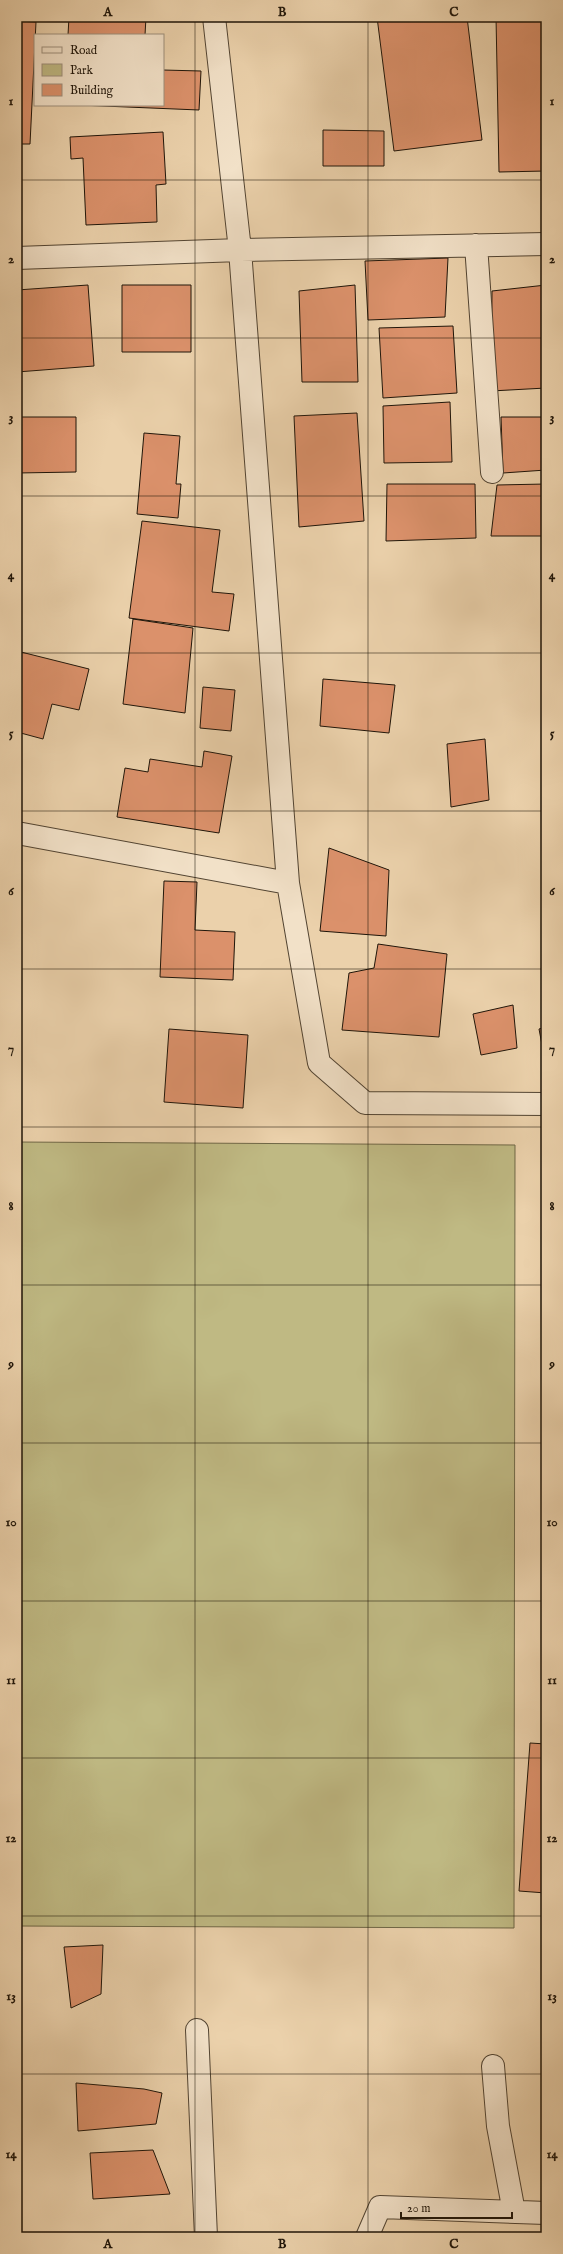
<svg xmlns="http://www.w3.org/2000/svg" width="563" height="2254" font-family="'IM FELL English',serif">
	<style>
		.green { fill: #bfb983; stroke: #6f6746 }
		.building { fill: #db916b; stroke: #1f1509 }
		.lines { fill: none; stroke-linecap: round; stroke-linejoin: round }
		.minor-casing { stroke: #524432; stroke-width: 24 }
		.minor { stroke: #f2e1c8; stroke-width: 22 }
		.grid { fill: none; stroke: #1f1509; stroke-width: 1; stroke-opacity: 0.55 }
		.neatline { fill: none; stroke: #1f1509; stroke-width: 1.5 }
		.grid-label { font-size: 13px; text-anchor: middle; font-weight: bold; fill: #1f1509 }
	</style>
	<rect width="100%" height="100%" fill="#ebd1ab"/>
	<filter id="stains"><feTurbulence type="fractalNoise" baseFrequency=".005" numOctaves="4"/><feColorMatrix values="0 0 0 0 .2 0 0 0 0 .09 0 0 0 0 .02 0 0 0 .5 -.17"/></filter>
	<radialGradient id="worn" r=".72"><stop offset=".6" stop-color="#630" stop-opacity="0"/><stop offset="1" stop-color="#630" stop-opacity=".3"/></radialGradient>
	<path class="green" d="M17 1142 515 1145 514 1928 17 1926Z"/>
	<path class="building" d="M69 17H146L145 35H68Z
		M377 17H467L482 140 394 151Z
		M496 17H546V171L499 172Z
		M17 21 36 22 30 144H17Z
		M163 70 201 71 199 110 79 105H163Z
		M323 130 384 131V166H323Z
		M163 132 166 184 156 185 157 222 86 225 83 158 71 159 70 137Z
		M448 258 445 317 368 320 365 261Z
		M88 285 94 366 17 372V290Z
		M122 285H191V352H122Z
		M355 285 358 382H302L299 291Z
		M546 285V388L491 391 492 291Z
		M453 326 457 393 383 398 379 328Z
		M450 402 452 462 384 463 383 406Z
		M357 413 364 521 299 527 294 416Z
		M17 417H76V472L17 473Z
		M501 417H546V470L503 473Z
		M144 433 180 436 176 484H181L178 518 137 514Z
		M387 484H475L476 538 386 541Z
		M546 484V536H491L497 485Z
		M142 521 220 530 212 592 234 594 229 631 129 618Z
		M133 619 193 628 185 713 123 704Z
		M17 651 89 669 79 710 52 704 43 739 17 732Z
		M323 679 395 685 389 733 320 726Z
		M203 687 235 690 231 731 200 728Z
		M485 739 489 800 451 807 447 744Z
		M204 751 232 756 219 833 117 817 125 768 148 772 150 759 202 767Z
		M329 848 389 870 386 936 320 931Z
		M164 881 197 882 195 930 235 932 233 980 160 977Z
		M378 944 447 954 439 1037 342 1030 349 973 374 968Z
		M513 1005 517 1048 481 1055 473 1014Z
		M546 1027V1066L539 1029Z
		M169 1029 248 1035 243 1108 164 1102Z
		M530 1743 546 1744V1893L519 1891Z
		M103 1945 101 1994 71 2008 64 1947Z
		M76 2083 144 2089 162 2093 156 2124 78 2131Z
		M153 2150 170 2194 93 2199 90 2153Z"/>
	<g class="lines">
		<g class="minor-casing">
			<path id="minor" d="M214 17 240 250 288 883 319 1063 365 1103 546 1104
				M476 245 492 472
				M17 258 240 250 546 244
				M17 833 288 883
				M197 2030 206 2237
				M493 2066 498 2126 514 2212
				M367 2237 380 2207 546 2213"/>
		</g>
		<use href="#minor" class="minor"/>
	</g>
	<path class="grid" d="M195 17V2237M368 17V2237M17 180H546M17 338H546M17 496H546M17 653H546M17 811H546M17 969H546M17 1127H546M17 1285H546M17 1443H546M17 1601H546M17 1758H546M17 1916H546M17 2074H546"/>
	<rect width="563" height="2254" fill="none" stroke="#ebd1ab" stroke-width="44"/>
	<rect x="34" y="34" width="130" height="72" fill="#f2e1c8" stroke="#9e8f7c"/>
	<rect x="42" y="47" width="20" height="6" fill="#f2e1c8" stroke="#9e8f7c"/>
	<text x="70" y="54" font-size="12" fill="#1f1509">Road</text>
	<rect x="42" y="64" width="20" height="12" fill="#bfb983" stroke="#9e8f7c"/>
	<text x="70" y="74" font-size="12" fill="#1f1509">Park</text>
	<rect x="42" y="84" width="20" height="12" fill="#db916b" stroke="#9e8f7c"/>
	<text x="70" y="94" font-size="12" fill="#1f1509">Building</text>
	<path d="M401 2212v6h111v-6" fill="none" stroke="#1f1509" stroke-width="2"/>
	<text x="407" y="2212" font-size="12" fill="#1f1509" stroke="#f2e1c8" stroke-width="3" paint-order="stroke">20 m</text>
	<rect x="22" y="22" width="519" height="2210" class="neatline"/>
	<g class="grid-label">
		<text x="108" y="16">A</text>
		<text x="282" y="16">B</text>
		<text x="454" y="16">C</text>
		<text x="11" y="105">1</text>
		<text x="552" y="105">1</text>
		<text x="11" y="263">2</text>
		<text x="552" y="263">2</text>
		<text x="11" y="421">3</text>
		<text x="552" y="421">3</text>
		<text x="11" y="579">4</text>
		<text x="552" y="579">4</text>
		<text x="11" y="737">5</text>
		<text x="552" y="737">5</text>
		<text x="11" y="895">6</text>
		<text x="552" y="895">6</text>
		<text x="11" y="1053">7</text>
		<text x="552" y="1053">7</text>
		<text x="11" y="1210">8</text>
		<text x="552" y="1210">8</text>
		<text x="11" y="1368">9</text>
		<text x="552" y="1368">9</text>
		<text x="11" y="1526">10</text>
		<text x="552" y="1526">10</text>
		<text x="11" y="1684">11</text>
		<text x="552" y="1684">11</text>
		<text x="11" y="1842">12</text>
		<text x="552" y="1842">12</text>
		<text x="11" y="2000">13</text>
		<text x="552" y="2000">13</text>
		<text x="11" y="2158">14</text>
		<text x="552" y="2158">14</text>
		<text x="108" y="2248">A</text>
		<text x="282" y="2248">B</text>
		<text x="454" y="2248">C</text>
	</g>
	<rect width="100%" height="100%" filter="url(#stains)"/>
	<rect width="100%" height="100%" fill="url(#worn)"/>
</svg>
